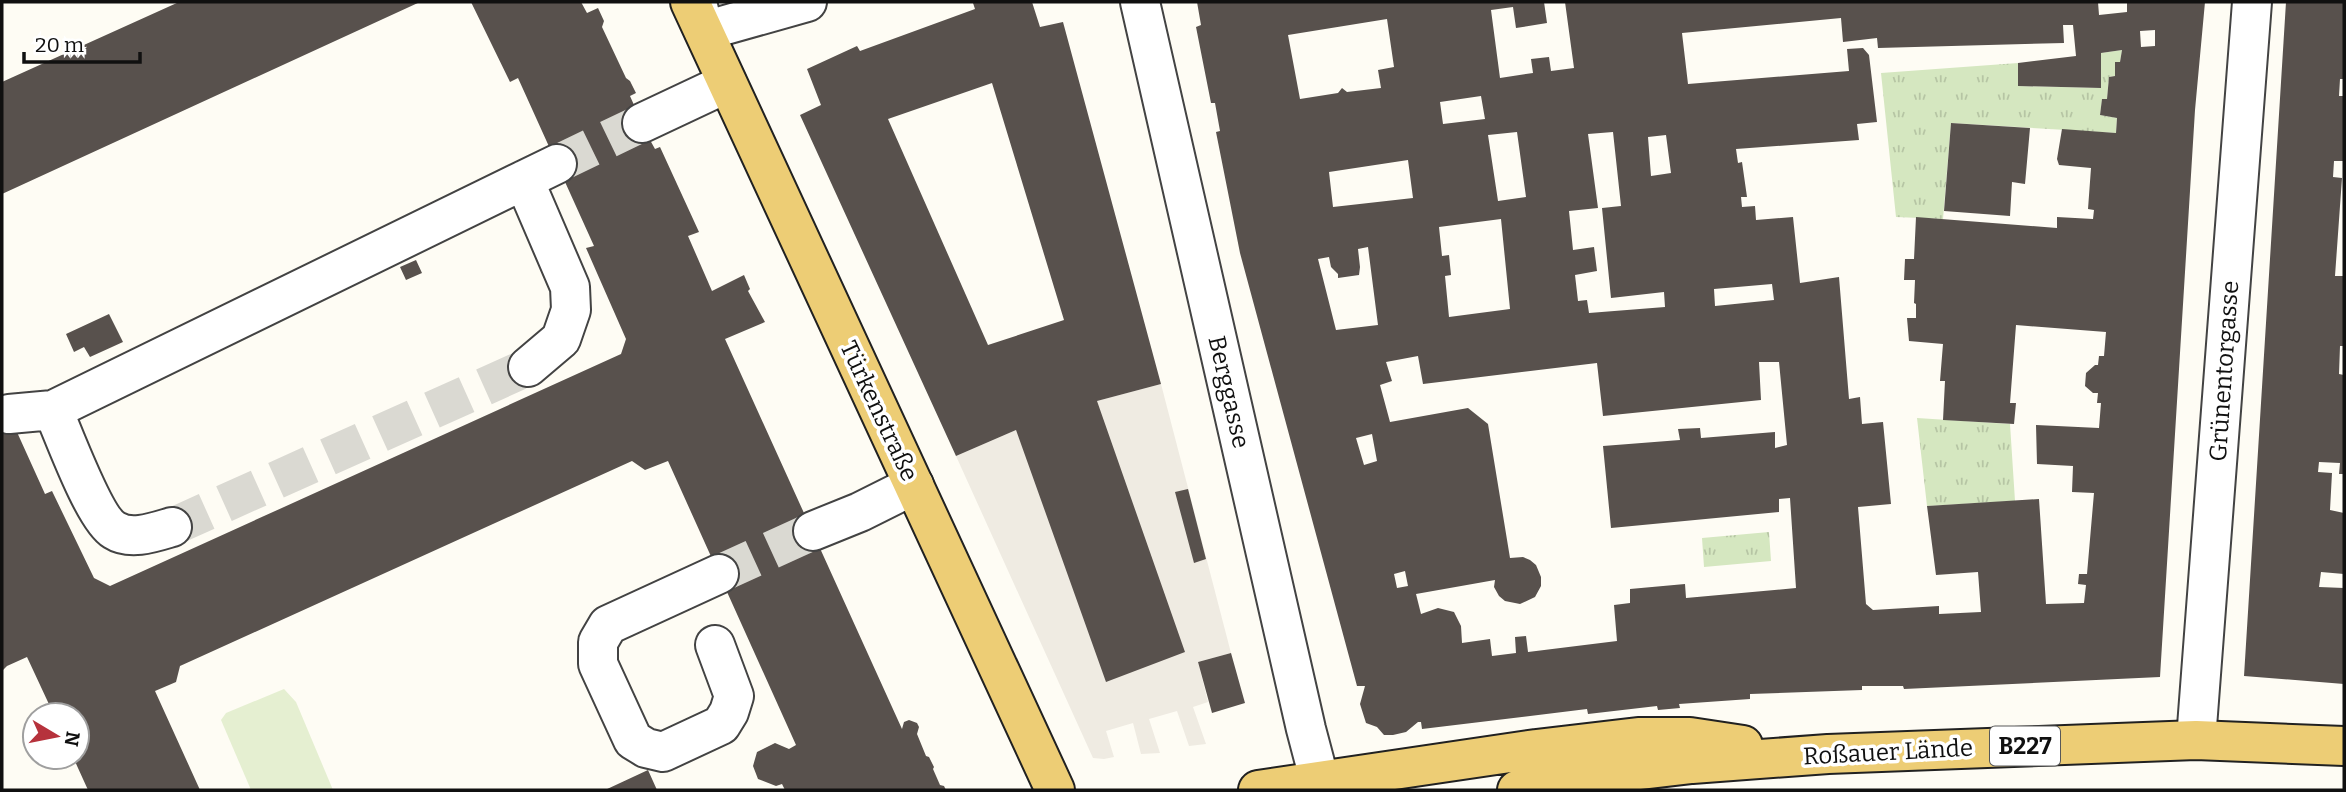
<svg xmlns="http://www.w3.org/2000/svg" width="2346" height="792" font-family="Bitter,serif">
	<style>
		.grass { fill: url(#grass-tufts) }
		.pitch { fill: #e5efd1 }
		.plaza { fill: #efebe2 }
		.building { fill: #58514d; fill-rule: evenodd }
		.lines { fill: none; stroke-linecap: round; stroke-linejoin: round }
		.minor-tunnel { stroke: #dad9d2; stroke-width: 38; stroke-dasharray: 38 19; stroke-linecap: butt }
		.minor-casing { stroke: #434343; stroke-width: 42 }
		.major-casing { stroke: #212121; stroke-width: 42 }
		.minor { stroke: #fff; stroke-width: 38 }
		.major { stroke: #edcd75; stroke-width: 38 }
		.labels { text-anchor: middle; stroke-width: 7; stroke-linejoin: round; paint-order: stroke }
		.shield { fill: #fff; stroke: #585858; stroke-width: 2 }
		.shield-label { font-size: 23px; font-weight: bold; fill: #101010 }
		.street-label { font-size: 24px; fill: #101010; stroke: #fff }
	</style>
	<defs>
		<pattern id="grass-tufts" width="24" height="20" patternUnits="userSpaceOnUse" patternTransform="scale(1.75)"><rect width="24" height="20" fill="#d5e7c0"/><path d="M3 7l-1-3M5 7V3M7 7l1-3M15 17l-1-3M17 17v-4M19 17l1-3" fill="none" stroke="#b6c5a4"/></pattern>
	</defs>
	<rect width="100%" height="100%" fill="#fefcf4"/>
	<path class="grass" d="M2122 50 2120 62H2115V76L2109 77 2107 99H2102L2100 115 2117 118 2116 133 1951 123 1943 219 1896 217 1881 73 2018 63V86L2100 88 2101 53Z
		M1917 418 2010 424 2015 501 1927 506Z
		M1769 532 1771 561 1704 567 1702 538Z"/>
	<path class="pitch" d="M284 689 296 702 333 790H251L221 720 226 713Z"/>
	<path class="plaza" d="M1161 384 1231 653 1198 662 1208 702 1193 707 1206 744 1189 746 1177 711 1149 719 1160 753 1141 754 1133 723 1106 731 1114 757 1104 759 1093 758 956 456 1016 430 1026 456 1097 401Z"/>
	<path class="building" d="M179 2H420L2 194V82Z
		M471 2H581L587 13 598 8 604 21 602 27 626 78 630 81 636 93 630 96 634 105 641 107 650 140 655 149 660 147 699 232 688 236 712 291 744 275 750 289 748 291 765 322 725 339 902 729 904 722 909 720 917 723 919 727 917 734 926 756 929 757 934 767 933 769 940 785 944 786 946 790H785L782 784 776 786 758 779 753 766 757 752 775 743 789 749 796 745 668 461 645 470 632 461 180 666 176 682 155 691 200 790H88L73 757H77V715H54L27 657 7 666 2 671V399L45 494 52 491 94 578 110 586 621 354 626 339 586 248 594 246 518 78 510 82Z
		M979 2H1032L1040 27 1063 22 1161 384 1097 401 1185 652 1106 682 1016 430 956 456 800 115 821 105 807 69 857 46 860 51 975 9 973 3ZM992 83 1064 320 988 345 888 119Z
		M1197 2H1544L1547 23 1516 28 1513 7 1491 10 1500 78 1533 73 1531 59 1549 57 1551 71 1574 68 1565 2H2098L2099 15 2127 12V2H2205L2195 110 2160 677 1904 689 1903 686H1862V690L1750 694V699L1679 704 1680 708 1658 710 1657 706 1588 714 1587 709 1422 729 1421 722H1418L1406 732 1393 735H1384L1377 727 1366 723 1360 704 1365 686H1357L1240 253 1216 132 1220 131 1215 103H1211L1196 27 1201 25ZM1841 18 1843 42 1877 38 1878 48 2064 43 2063 25H2073L2076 56 2018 63V86L2101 88V53L2122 50 2120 62H2115V76L2109 77 2107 99H2102L2100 115 2117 118 2116 133 2062 129 2057 159 2059 165 2091 168 2088 209 2094 210 2093 219 2057 217V228L1916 217 1914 259H1905L1904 280H1915L1914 303 1916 304V318H1907L1909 341 1943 344 1940 381H1945L1943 420 2014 424 2016 403H2010L2016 325 2106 332 2104 356H2099L2098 365H2095L2086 373 2085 386 2093 393H2098L2097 403H2101L2099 428 2036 425 2037 464 2073 466 2072 492 2094 493 2087 574H2079L2078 584 2086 585 2084 603 2046 604 2039 499 1927 506 1936 575 1978 572 1981 612 1939 614V606L1873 610 1866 604 1858 507 1891 504 1883 422 1862 424 1860 397 1849 399 1839 277 1800 283 1793 217 1756 220 1755 206 1742 207 1741 197H1747L1742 162 1738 163 1736 149 1859 140 1857 124 1877 122 1869 55 1863 48 1847 49 1849 71 1688 84 1682 33ZM1387 19 1394 67 1378 70 1381 88 1347 92 1342 88 1338 93 1300 99 1288 35ZM2155 30V46L2141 47 2140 31ZM1481 96 1485 119 1443 124 1440 102ZM1517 132 1526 197 1498 201 1488 135ZM1613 132 1621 206 1602 208 1611 298 1664 292 1665 307 1589 313 1587 300 1578 301 1575 275 1597 271 1594 247 1573 250 1569 211 1598 208 1588 134ZM1666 135 1671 173 1651 176 1648 137ZM1408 160 1413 198 1333 207 1329 172ZM1501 219 1510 309 1449 317 1445 276 1451 275 1449 255 1442 256 1439 227ZM1368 247 1378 325 1336 330 1318 259 1329 257 1331 267 1338 274V278L1359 275 1360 267 1358 249ZM1772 284 1774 300 1715 306 1714 289ZM1418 356 1423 384 1597 363 1603 416 1761 400 1759 362H1779L1787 445 1775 448V432L1701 438 1700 428 1678 429 1680 440 1603 446 1611 528 1779 512V499L1790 498 1796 588 1686 598 1685 584 1630 589V603L1614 605 1617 641 1528 652 1526 636 1515 637 1516 653 1492 656 1490 639 1462 643 1461 626 1454 612 1438 608 1421 614 1416 594 1495 580 1494 587 1499 596 1505 601 1520 604 1535 597 1541 586V577L1536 565 1530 560 1523 557 1510 558 1488 424 1468 408 1390 422 1380 385 1392 381 1386 362ZM1372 434 1377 461 1364 465 1356 438ZM1405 571 1408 586 1397 588 1394 574Z
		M2286 2H2344V79H2340L2339 96H2344V161H2334L2333 177 2342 178 2335 276H2344V346H2340L2339 374 2344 375V474H2339L2340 463 2319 462 2318 472 2332 473 2330 510 2344 513V574L2321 572 2319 587 2344 588V684L2244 676Z
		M1951 123 2030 128 2025 184 2012 182 2010 216 1944 211Z
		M416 260 422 273 406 280 400 267Z
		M109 314 123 342 90 357 84 347 74 352 66 334Z
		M1188 489 1206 559 1194 563 1175 492Z
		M1231 653 1245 703 1212 713 1198 662Z
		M648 770 657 790H605Z"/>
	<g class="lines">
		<path class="minor-tunnel" d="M557 164 642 123
			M172 527 528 367
			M719 574 813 531"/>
		<g class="minor-casing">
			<path id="minor" d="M697 2 704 31 807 2
				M1140 2 1306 729 1320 782
				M642 123 727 83
				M524 180 570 287 571 310 561 339 528 367
				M53 410C64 435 94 518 114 530 131 541 155 532 172 527
				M9 414 53 410 557 164
				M813 531 860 512 914 485
				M715 645 734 696 729 712 721 725 663 752 646 748 633 740 598 664V642L608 625 719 574
				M2196 740 2252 2"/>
		</g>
		<g class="major-casing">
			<path id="major" d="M690 2 1055 790
				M1258 790 1536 749 1638 737H1690L1743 745
				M1517 790 1615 773 1692 764 1828 754 2196 740 2344 746"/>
		</g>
		<use href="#minor" class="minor"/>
		<use href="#major" class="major"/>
	</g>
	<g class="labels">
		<rect class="shield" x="1990" y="726.5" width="70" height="39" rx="5"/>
		<g class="shield-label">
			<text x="2025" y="754">B227</text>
		</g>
		<g class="street-label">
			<text transform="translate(2224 371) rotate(-86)" y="8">Grünentorgasse</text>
			<text transform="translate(1229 392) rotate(77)" y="8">Berggasse</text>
			<text transform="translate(879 411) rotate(65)" y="8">Türkenstraße</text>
			<text transform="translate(1888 752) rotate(-3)" y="8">Roßauer Lände</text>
		</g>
	</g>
	<rect width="2346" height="792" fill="none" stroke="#101010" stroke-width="7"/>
	<g transform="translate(56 736) rotate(100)"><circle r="33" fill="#ffffff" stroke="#9f9f9f" stroke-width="2"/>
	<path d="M0-5L12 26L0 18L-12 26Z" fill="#b6323c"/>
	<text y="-10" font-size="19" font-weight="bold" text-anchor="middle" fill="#101010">N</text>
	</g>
	<path d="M24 52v10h116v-10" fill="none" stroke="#101010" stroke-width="3.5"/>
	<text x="35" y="52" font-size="21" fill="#101010" stroke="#ffffff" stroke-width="5" paint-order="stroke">20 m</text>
</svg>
